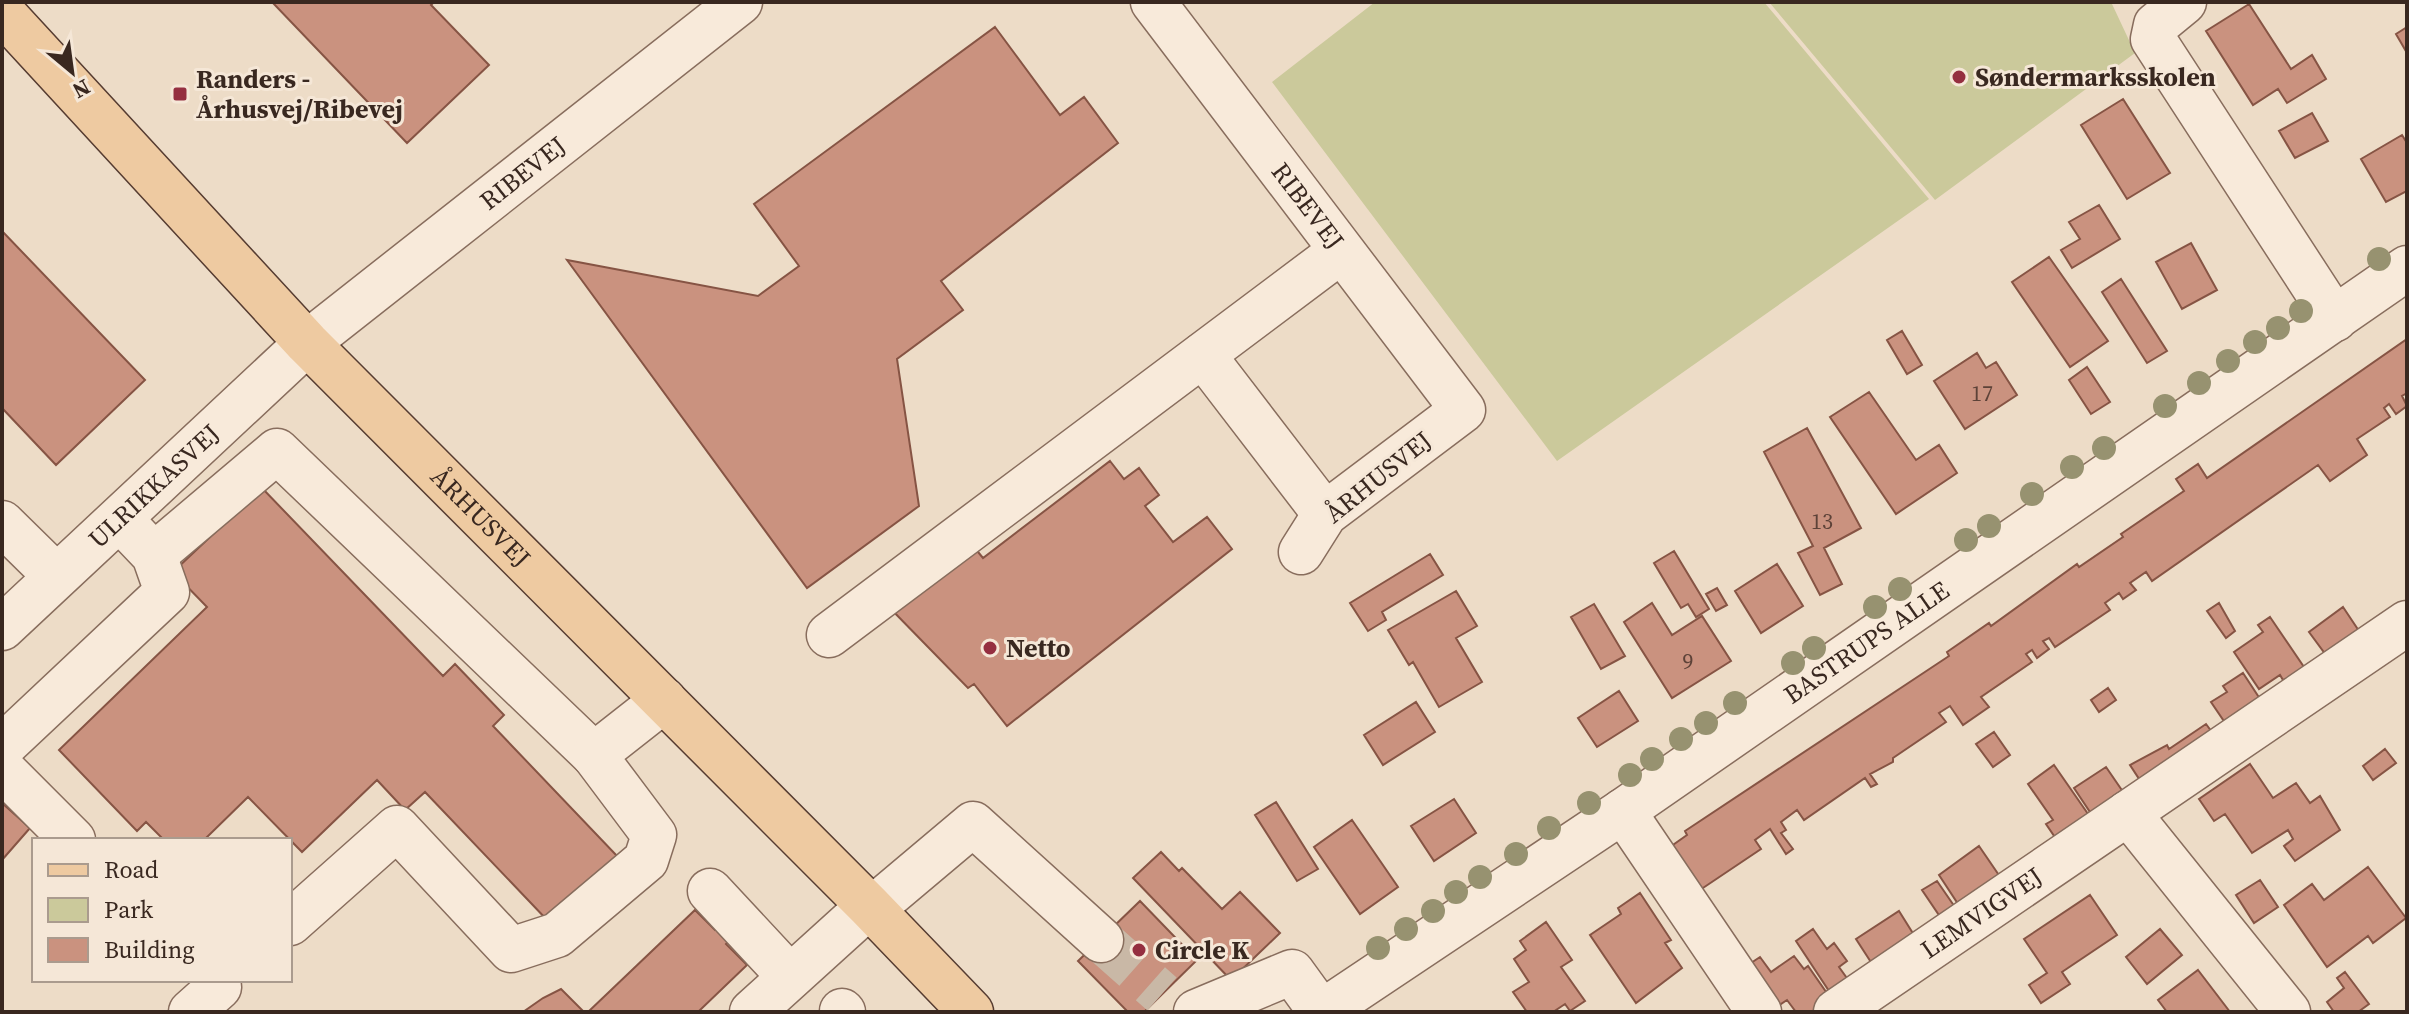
<svg xmlns="http://www.w3.org/2000/svg" width="2409" height="1014" font-family="'Source Serif 4',serif">
	<style>
		.green { fill: #cbc99b }
		.building { fill: #ca927f; stroke: #865444; stroke-width: 2 }
		.lines { fill: none; stroke-linecap: round; stroke-linejoin: round }
		.minor-tunnel { stroke: #c9b8a6; stroke-width: 44; stroke-dasharray: 44 22; stroke-linecap: butt }
		.minor-casing { stroke: #886d5d; stroke-width: 47 }
		.major-casing { stroke: #563c31; stroke-width: 47 }
		.minor { stroke: #f8eada; stroke-width: 44 }
		.major { stroke: #eecaa1; stroke-width: 44 }
		.tree { fill: #979270 }
		.poi-dot { fill: #952f40; stroke: #f5e7d7; stroke-width: 3 }
		.labels { text-anchor: middle; stroke-width: 6; stroke-linejoin: round; paint-order: stroke }
		.number-label { font-size: 22px; fill: #5d4238 }
		.poi-label { font-size: 26px; font-weight: bold; fill: #392820; stroke: #f5e7d7; text-anchor: start }
		.street-label { font-size: 26px; fill: #392820; stroke: #f5e7d7 }
	</style>
	<rect width="100%" height="100%" fill="#eddcc7"/>
	<path class="green" d="M1375 2H1764L1929 199 1557 461 1272 82Z
		M1769 2H2124L2112 4 2135 53 1935 200Z"/>
	<path class="building" d="M272 2H434L431 5 489 65 407 143Z
		M2249 4 2291 69 2312 55 2326 79 2287 103 2278 89 2253 105 2206 31Z
		M995 27 1060 115 1084 97 1118 143 941 281 963 310 897 359 919 506 807 588 567 260 758 296 799 266 754 204Z
		M2407 27V53L2396 34Z
		M2123 99 2170 173 2127 199 2081 125Z
		M2312 113 2328 141 2295 158 2279 131Z
		M2402 135 2407 143V191L2386 202 2361 159Z
		M2099 205 2120 239 2072 268 2061 250 2080 239 2069 222Z
		M2 231 145 380 56 465 2 408Z
		M2191 243 2217 290 2182 309 2156 262Z
		M2049 257 2108 341 2070 367 2012 282Z
		M2121 279 2167 351 2147 363 2102 292Z
		M1902 331 1922 365 1907 374 1887 340Z
		M2407 339V393L2402 396 2407 406 2396 414 2389 404 2384 408 2390 417 2357 439 2367 455 2330 481 2318 465 2152 581 2146 572 2130 583 2136 590 2123 599 2119 593 2105 603 2110 610 2055 647 2049 638 2043 641 2049 649 2037 658 2032 650 2026 654 2032 662 1981 697 1989 707 1963 725 1950 706 1939 713 1946 722 1893 758V762L1870 774 1877 784 1871 787 1865 778 1804 820 1797 810 1781 822 1786 830 1781 833 1793 849 1786 854 1770 829 1755 840 1761 849 1694 894 1663 852 1687 835 1685 831 1949 656 1947 652 1989 623 1991 626 2077 564 2079 567 2123 537 2121 534 2184 491 2176 479 2198 464 2207 478Z
		M1977 353 1986 368 1996 362 2017 395 1965 429 1934 381Z
		M2087 367 2110 402 2091 414 2069 380Z
		M1869 392 1916 460 1939 445 1957 473 1896 514 1830 417Z
		M1807 428 1861 528 1824 548 1842 584 1820 595 1798 553 1813 546 1764 452Z
		M1110 461 1124 479 1139 468 1159 495 1145 506 1173 542 1207 517 1232 549 1007 726 974 684 968 688 887 605 969 541 983 558Z
		M262 488 443 676 455 664 504 715 493 726 618 857 549 922 425 792 405 810 377 780 302 852 248 797 204 840H164L146 822 137 831 59 750 207 607 173 572Z
		M1674 551 1709 609 1696 617 1688 604 1681 608 1654 563Z
		M1430 554 1443 575 1382 612 1386 620 1368 631 1350 603Z
		M1777 564 1803 606 1761 633 1735 591Z
		M1717 588 1727 605 1716 611 1706 594Z
		M1456 591 1477 626 1456 638 1482 682 1439 707 1413 662 1409 665 1388 630Z
		M1652 603 1672 635 1702 616 1731 661 1672 698 1624 622Z
		M2219 603 2235 631 2226 638 2207 611Z
		M1594 604 1625 656 1601 669 1571 617Z
		M2343 607 2359 631 2326 655 2309 632Z
		M2270 617 2308 673 2283 680 2280 675 2259 689 2234 652 2263 632 2258 625Z
		M2243 673 2264 705 2230 730 2211 702 2227 692 2223 686Z
		M2108 688 2116 700 2099 712 2091 700Z
		M1619 691 1638 721 1597 747 1578 718Z
		M1416 702 1435 732 1383 765 1364 735Z
		M2206 724 2217 739 2147 791 2130 765 2167 745 2169 749Z
		M1994 732 2010 755 1993 767 1976 744Z
		M2385 749 2396 763 2373 780 2363 766Z
		M2250 764 2273 798 2296 783 2310 803 2320 796 2340 830 2295 861 2284 846 2293 839 2288 830 2252 853 2225 814 2214 821 2199 799Z
		M2054 765 2095 824 2063 849 2046 824 2053 820 2028 784Z
		M2106 767 2130 802 2098 824 2074 788Z
		M1454 799 1476 833 1434 861 1411 826Z
		M1276 802 1318 869 1297 881 1255 815Z
		M2 803 30 828 2 860Z
		M1352 820 1398 887 1360 914 1314 847Z
		M1979 846 2005 884 1964 913 1939 875Z
		M1161 852 1179 871 1182 868 1222 909 1240 892 1280 933 1231 980 1133 878Z
		M2368 867 2406 918 2373 943 2368 936 2327 967 2284 905 2312 884 2324 900Z
		M2260 880 2278 907 2254 923 2236 895Z
		M1937 881 1959 913 1945 924 1922 890Z
		M1640 893 1671 940 1665 943 1682 968 1636 1003 1590 935 1621 914 1618 908Z
		M2090 895 2117 935 2062 972 2070 984 2041 1003 2029 985 2047 973 2024 939Z
		M1140 901 1197 960 1144 1012H1128L1078 961Z
		M695 910 715 930 719 927 731 939 726 944 747 965 698 1012H588Z
		M1899 911 1919 943 1876 970 1856 939Z
		M1546 922 1572 960 1561 967 1585 1001 1570 1011 1565 1004 1553 1012H1527L1513 992 1529 982 1514 959 1526 950 1520 941Z
		M1813 929 1827 949 1834 943 1847 961 1839 967 1849 981 1831 994 1796 941Z
		M2160 929 2182 955 2147 984 2126 957Z
		M1794 956 1804 969 1808 966 1831 999 1812 1012H1796L1787 1000 1775 1008 1748 965 1760 957 1771 972Z
		M2198 970 2230 1012H2167L2158 1000Z
		M2345 972 2369 1004 2358 1012H2334L2327 1002 2344 988 2337 978Z
		M561 989 584 1012H523L543 998Z"/>
	<g class="lines">
		<path class="minor-tunnel" d="M1101 940 1162 994"/>
		<g class="minor-casing">
			<g id="minor">
				<path id="s1" d="M1153 2 1463 410 1325 514 1301 552"/>
				<path d="M2184 2 2156 25 2153 39 2335 319"/>
				<path d="M1203 355 1325 514"/>
				<path d="M2 523 56 576"/>
				<path d="M154 555 277 451 594 755"/>
				<path id="s2" d="M2 628 307 343 740 2"/>
				<path d="M829 635 1341 251"/>
				<path d="M2 747 167 592 154 555 134 534"/>
				<path d="M2 769 73 840"/>
				<path d="M1623 811 1759 1012"/>
				<path d="M2128 813 2288 1012"/>
				<path d="M710 891 790 977"/>
				<path d="M872 909 973 824 1101 940"/>
				<path d="M290 923 397 828 511 950 557 935 646 860 654 835 594 755 664 700"/>
				<path d="M842 1011 843 1012"/>
				<path d="M191 1012 219 987"/>
				<path d="M752 1012 869 906"/>
				<path d="M1196 1012 1292 972 1321 1012"/>
				<path id="s3" d="M1322 1012 1623 811 2407 268"/>
				<path id="s4" d="M1836 1012 2407 623"/>
			</g>
		</g>
		<g class="major-casing">
			<g id="major">
				<path id="s5" d="M2 12 307 343 869 906 971 1012"/>
			</g>
		</g>
		<use href="#minor" class="minor"/>
		<use href="#major" class="major"/>
	</g>
	<g class="tree">
		<circle cx="2379" cy="259" r="12"/>
		<circle cx="2301" cy="311" r="12"/>
		<circle cx="2278" cy="328" r="12"/>
		<circle cx="2255" cy="342" r="12"/>
		<circle cx="2228" cy="361" r="12"/>
		<circle cx="2199" cy="383" r="12"/>
		<circle cx="2165" cy="406" r="12"/>
		<circle cx="2104" cy="448" r="12"/>
		<circle cx="2072" cy="467" r="12"/>
		<circle cx="2032" cy="494" r="12"/>
		<circle cx="1989" cy="526" r="12"/>
		<circle cx="1966" cy="540" r="12"/>
		<circle cx="1900" cy="589" r="12"/>
		<circle cx="1875" cy="607" r="12"/>
		<circle cx="1814" cy="648" r="12"/>
		<circle cx="1793" cy="663" r="12"/>
		<circle cx="1735" cy="703" r="12"/>
		<circle cx="1706" cy="723" r="12"/>
		<circle cx="1681" cy="739" r="12"/>
		<circle cx="1652" cy="759" r="12"/>
		<circle cx="1630" cy="775" r="12"/>
		<circle cx="1589" cy="803" r="12"/>
		<circle cx="1549" cy="828" r="12"/>
		<circle cx="1516" cy="854" r="12"/>
		<circle cx="1480" cy="877" r="12"/>
		<circle cx="1456" cy="892" r="12"/>
		<circle cx="1433" cy="911" r="12"/>
		<circle cx="1406" cy="929" r="12"/>
		<circle cx="1378" cy="948" r="12"/>
	</g>
	<g class="poi-dot">
		<circle cx="1959" cy="77" r="8"/>
		<rect x="172" y="86" width="16" height="16" rx="4"/>
		<circle cx="990" cy="648" r="8"/>
		<circle cx="1139" cy="950" r="8"/>
	</g>
	<g class="labels">
		<g class="number-label">
			<text x="1982" y="401">17</text>
			<text x="1822" y="529">13</text>
			<text x="1688" y="669">9</text>
		</g>
		<g class="poi-label">
			<text x="1975" y="86">Søndermarksskolen</text>
			<text x="196" y="88">Randers -<tspan x="196" dy="30">Århusvej/Ribevej</tspan></text>
			<text x="1006" y="657">Netto</text>
			<text x="1155" y="959">Circle K</text>
		</g>
		<g class="street-label">
			<text dy="9" stroke="none"><textPath href="#s2" startOffset="692">RIBEVEJ</textPath></text>
			<text dy="9" stroke="none"><textPath href="#s1" startOffset="256">RIBEVEJ</textPath></text>
			<text transform="translate(1378 477) rotate(-39)" y="9">ÅRHUSVEJ</text>
			<text dy="9" stroke="none"><textPath href="#s2" startOffset="208">ULRIKKASVEJ</textPath></text>
			<text dy="9" stroke="none"><textPath href="#s5" startOffset="696">ÅRHUSVEJ</textPath></text>
			<text dy="9" stroke="none"><textPath href="#s3" startOffset="658">BASTRUPS ALLE</textPath></text>
			<text dy="9" stroke="none"><textPath href="#s4" startOffset="176">LEMVIGVEJ</textPath></text>
		</g>
	</g>
	<rect width="2409" height="1014" fill="none" stroke="#392820" stroke-width="8"/>
	<rect x="32" y="838" width="260" height="144" fill="#f5e7d7" stroke="#aa9b8e" stroke-width="2"/>
	<rect x="48" y="864" width="40" height="12" fill="#eecaa1" stroke="#aa9b8e" stroke-width="2"/>
	<text x="104" y="878" font-size="24" fill="#392820">Road</text>
	<rect x="48" y="898" width="40" height="24" fill="#cbc99b" stroke="#aa9b8e" stroke-width="2"/>
	<text x="104" y="918" font-size="24" fill="#392820">Park</text>
	<rect x="48" y="938" width="40" height="24" fill="#ca927f" stroke="#aa9b8e" stroke-width="2"/>
	<text x="104" y="958" font-size="24" fill="#392820">Building</text>
	<g transform="translate(72 72) rotate(151)" stroke="#f5e7d7" stroke-width="6" paint-order="stroke">
	<path d="M0-6L14 30L0 20L-14 30Z" fill="#392820"/>
	<text y="-12" font-size="22" font-weight="bold" text-anchor="middle" fill="#392820">N</text>
	</g>
</svg>
